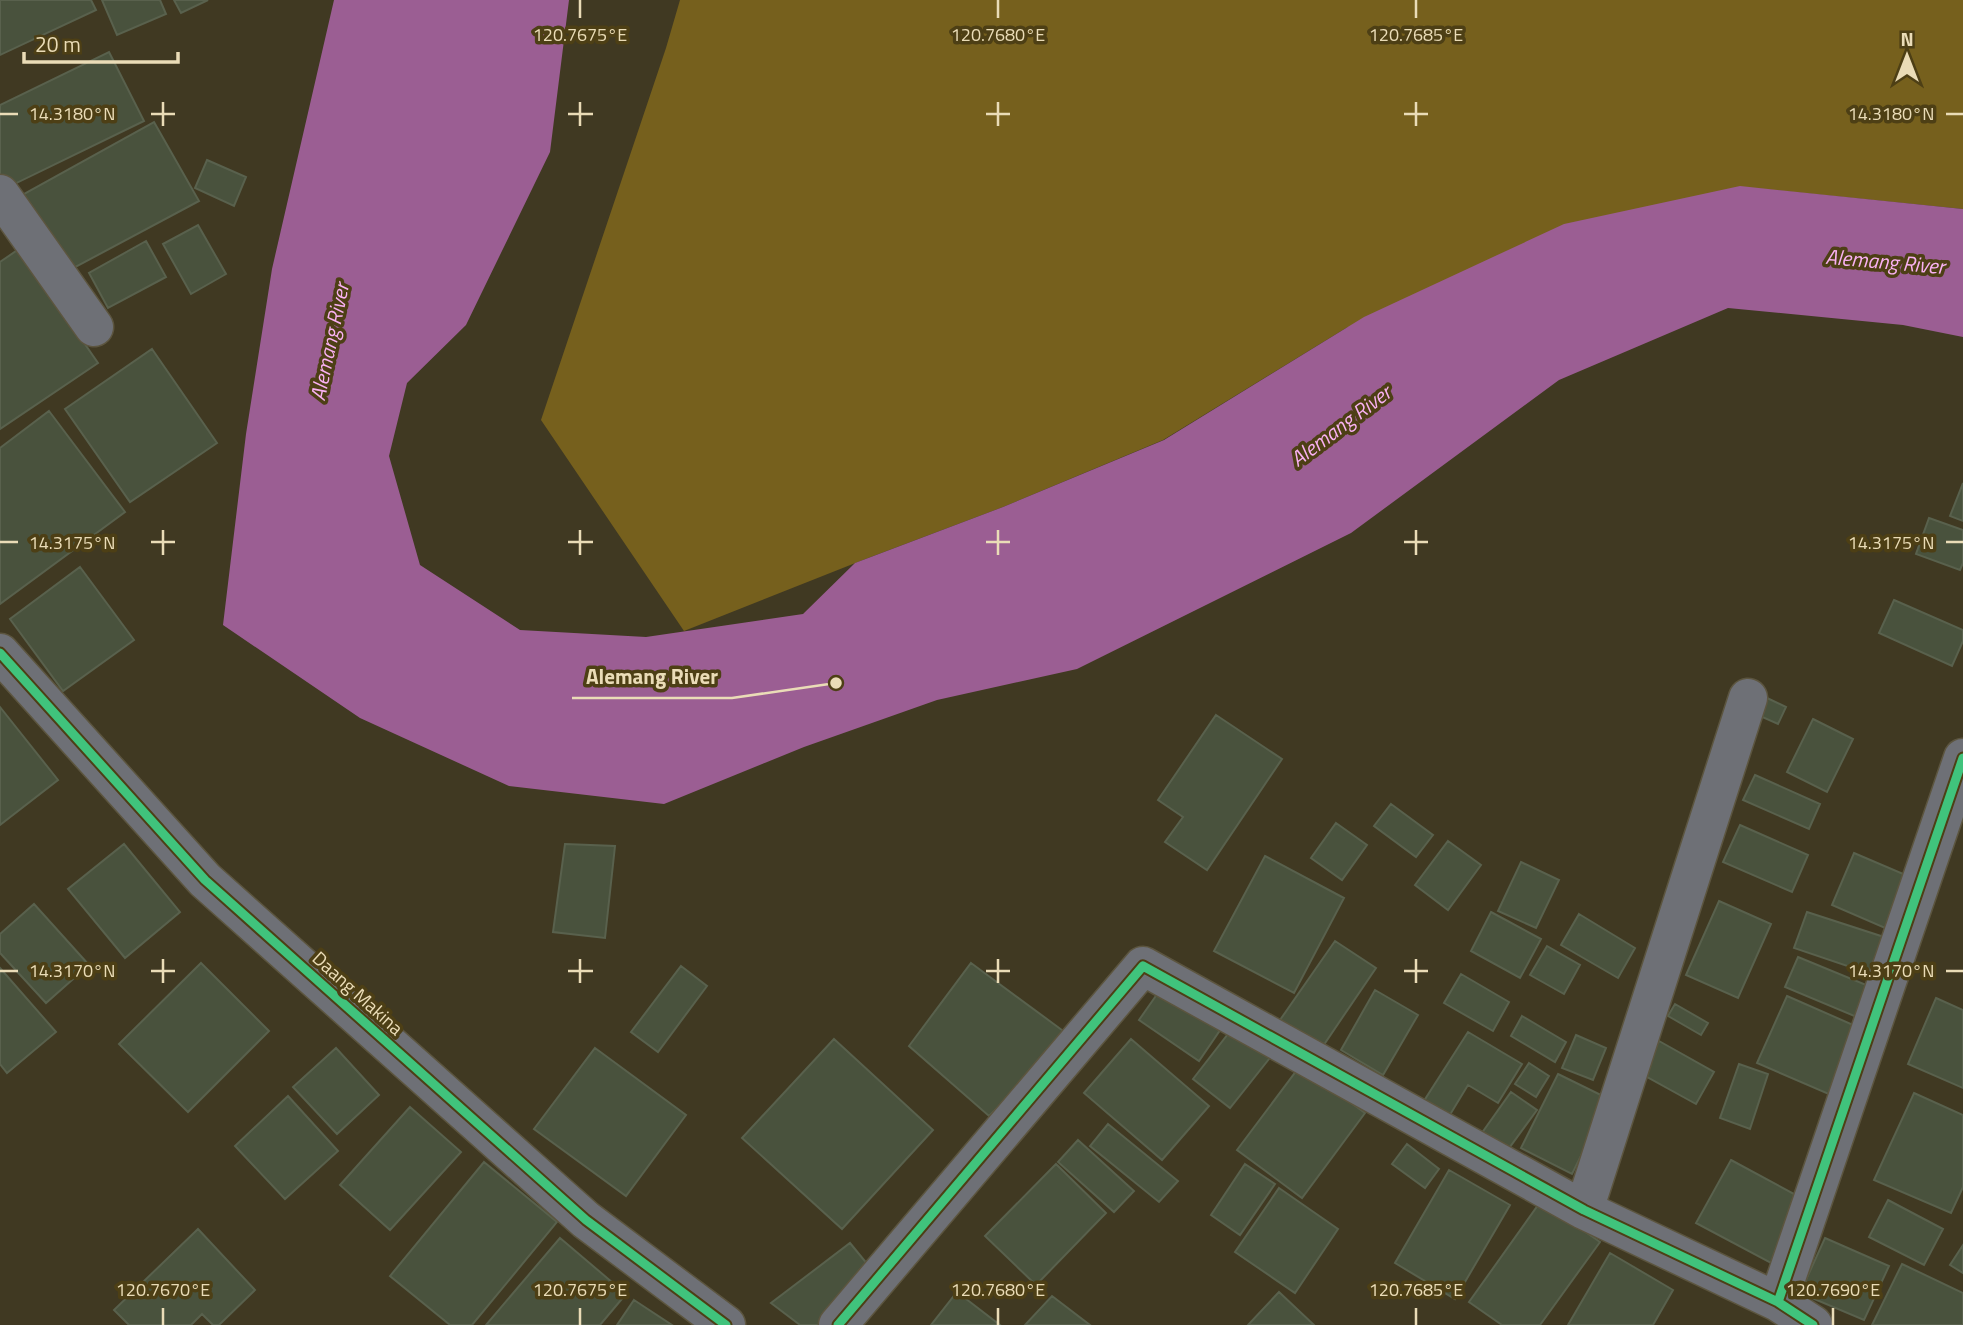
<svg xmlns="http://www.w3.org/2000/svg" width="1963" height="1325" font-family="'Titillium Web',sans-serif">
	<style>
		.forest { fill: #76601d }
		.water { fill: #9b5e93 }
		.building { fill: #49523d; stroke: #59614d; stroke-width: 2 }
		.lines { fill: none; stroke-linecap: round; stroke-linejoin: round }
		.minor-casing { stroke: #5c553f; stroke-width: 41 }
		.tertiary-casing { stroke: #5c553f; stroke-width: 41 }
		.minor { stroke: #6e7076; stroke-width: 38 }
		.tertiary { stroke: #6e7076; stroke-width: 38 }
		.cycleway-casing { stroke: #4d3f15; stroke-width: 13 }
		.cycleway { stroke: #40c37c; stroke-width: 9 }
		.ticks { fill: none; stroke: #eadcb7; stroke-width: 2.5 }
		.labels { text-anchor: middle; stroke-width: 7; stroke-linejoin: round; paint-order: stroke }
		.street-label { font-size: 19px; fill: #eadcb7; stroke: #4d3f15 }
		.water-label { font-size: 21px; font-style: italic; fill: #f9b1f2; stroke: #4d3f15 }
		.ticks-label { font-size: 18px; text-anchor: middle; fill: #eadcb7; stroke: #4d3f15; stroke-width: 7; stroke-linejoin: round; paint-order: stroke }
		.leader { fill: none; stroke: #eadcb7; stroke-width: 2.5 }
		.callout-dot { fill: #eadcb7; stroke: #4d3f15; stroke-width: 2.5 }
		.callout-label { font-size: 21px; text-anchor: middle; font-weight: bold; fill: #eadcb7; stroke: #4d3f15; stroke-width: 7; stroke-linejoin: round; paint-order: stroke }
	</style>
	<rect width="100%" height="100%" fill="#403922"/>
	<path class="forest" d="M680 0H1963V209L1752 188 1346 328 1163 440 1003 507 868 558 684 631 541 420 666 48Z"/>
	<path class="water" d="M334 0H569L550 152 466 325 407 383 389 456 420 565 520 630 646 637 803 614 855 563 1003 507 1164 440 1364 317 1564 224 1740 186 1963 209V337L1903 325 1728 308 1559 380 1351 533 1077 669 937 700 804 747 664 804 509 786 360 718 223 625 246 434 272 269Z"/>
	<path class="building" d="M0 0H91L96 10 0 55Z
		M102 0H160L166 14 117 35Z
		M174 0H208L181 13Z
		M109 52 144 121 0 191V105Z
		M154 122 199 201 66 272 13 200Z
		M207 160 246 177 234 206 195 188Z
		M198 225 226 274 191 294 163 244Z
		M146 241 166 277 108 308 89 273Z
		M19 249 98 363 0 429V262Z
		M152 349 217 443 130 502 65 409Z
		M49 411 125 512 0 604V448Z
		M1963 483V521L1950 516Z
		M1929 518 1963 530V563L1960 570 1916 554Z
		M80 567 134 640 63 691 10 619Z
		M1894 600 1963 630V641L1952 666 1879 633Z
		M1767 698 1786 707 1778 724 1760 716Z
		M0 707 58 780 0 825Z
		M1216 715 1282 759 1207 870 1165 842 1183 817 1158 800Z
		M1813 719 1853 739 1827 792 1787 772Z
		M1755 775 1820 804 1809 829 1743 800Z
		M1391 804 1433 835 1416 857 1374 826Z
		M1336 823 1367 845 1342 880 1311 858Z
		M1740 825 1808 855 1792 892 1723 862Z
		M1448 841 1481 865 1448 910 1415 885Z
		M124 844 180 912 125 958 68 889Z
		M565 844 615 846 605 938 553 932Z
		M1854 853 1915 879 1892 931 1832 905Z
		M1265 856 1344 898 1294 993 1214 951Z
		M1521 862 1559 880 1536 928 1498 911Z
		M1719 901 1771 924 1738 998 1686 975Z
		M34 904 89 965 46 1003 0 953V934Z
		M1491 912 1541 939 1520 978 1471 951Z
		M1807 912 1887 938 1874 975 1794 948Z
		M1579 914 1635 948 1618 978 1561 945Z
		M1335 941 1376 968 1321 1049 1280 1020Z
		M1547 946 1580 965 1564 994 1530 975Z
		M1798 957 1876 989 1864 1020 1785 987Z
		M201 963 269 1031 188 1112 119 1044Z
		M971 963 1070 1036 989 1116 909 1046Z
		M681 966 707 986 658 1052 631 1032Z
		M0 968 56 1032 7 1073 0 1064Z
		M1461 974 1509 1002 1493 1031 1444 1003Z
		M1167 980 1227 1020 1199 1061 1139 1020Z
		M1375 990 1418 1015 1383 1075 1341 1050Z
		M1787 996 1860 1028 1831 1095 1757 1063Z
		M1936 998 1963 1010V1088L1908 1064Z
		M1675 1004 1708 1023 1701 1035 1668 1016Z
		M1522 1016 1566 1042 1555 1062 1511 1036Z
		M1235 1025 1273 1054 1230 1108 1193 1079Z
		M1468 1032 1522 1064 1498 1103 1468 1085 1448 1118 1422 1104Z
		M1576 1035 1606 1048 1593 1080 1562 1068Z
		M834 1039 933 1130 842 1229 742 1138Z
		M1131 1039 1209 1106 1162 1160 1084 1093Z
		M1659 1041 1714 1072 1696 1104 1640 1073Z
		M336 1048 379 1095 337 1134 293 1087Z
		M595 1048 686 1115 626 1196 534 1129Z
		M1529 1063 1549 1076 1536 1097 1515 1084Z
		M1739 1064 1768 1074 1750 1129 1720 1118Z
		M1300 1066 1365 1113 1302 1198 1237 1150Z
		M1558 1074 1609 1099 1572 1174 1521 1148Z
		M1511 1092 1537 1110 1504 1155 1479 1137Z
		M1914 1093 1963 1115V1187L1951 1213 1874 1180Z
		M288 1096 338 1151 285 1199 235 1146Z
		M410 1107 461 1152 390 1230 340 1185Z
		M1108 1124 1178 1181 1159 1202 1090 1146Z
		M1078 1140 1134 1191 1114 1212 1058 1162Z
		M1407 1144 1439 1169 1425 1188 1392 1164Z
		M1731 1160 1805 1200 1771 1263 1696 1223Z
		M484 1162 557 1222 472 1325H450L390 1276Z
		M1056 1164 1106 1213 1036 1285 985 1236Z
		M1245 1164 1275 1184 1240 1235 1211 1215Z
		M1449 1170 1510 1205 1455 1299 1395 1263Z
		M1279 1188 1338 1229 1295 1293 1235 1252Z
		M1888 1200 1943 1229 1924 1265 1869 1237Z
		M1541 1201 1600 1242 1540 1325H1502L1469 1302Z
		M198 1229 255 1290 219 1325H213L202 1314 191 1325H129L114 1310Z
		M560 1238 626 1294 600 1325H486Z
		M1825 1238 1889 1266 1864 1320 1800 1293Z
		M850 1243 873 1271 821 1325H800L771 1303Z
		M1963 1245V1273L1950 1265Z
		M1610 1253 1673 1290 1653 1325H1568Z
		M1902 1264 1963 1293V1325H1872Z
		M957 1292 1000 1325H931Z
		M1279 1292 1314 1325H1248Z
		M1052 1296 1090 1325H1025Z
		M634 1300 672 1325H617Z"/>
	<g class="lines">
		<g class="minor-casing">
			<path id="minor" d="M0 194 94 327
				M1584 1210 1748 698
				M1778 1302 1963 758
				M838 1325 1143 966 1584 1210 1778 1302 1813 1325"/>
		</g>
		<g class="tertiary-casing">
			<path id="tertiary" d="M0 653 205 880 586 1220 726 1325"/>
		</g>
		<use href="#minor" class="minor"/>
		<use href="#tertiary" class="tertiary"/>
		<g class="cycleway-casing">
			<path id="cycleway" d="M0 653 205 880 586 1220 726 1325
				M1778 1302 1963 758
				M838 1325 1143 966 1584 1210 1778 1302 1813 1325"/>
		</g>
		<use href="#cycleway" class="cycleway"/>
	</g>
	<path class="ticks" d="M580 0V18M998 0V18M1416 0V18M163 102V126M580 102V126M998 102V126M1416 102V126M0 114H18M151 114H175M568 114H593M986 114H1010M1404 114H1428M1946 114H1963M163 530V555M580 530V555M998 530V555M1416 530V555M0 542H18M151 542H175M568 542H593M986 542H1010M1404 542H1428M1946 542H1963M163 959V983M580 959V983M998 959V983M1416 959V983M0 971H18M151 971H175M568 971H593M986 971H1010M1404 971H1428M1946 971H1963M163 1308V1325M580 1308V1325M998 1308V1325M1416 1308V1325M1833 1308V1325"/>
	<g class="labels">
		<g class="street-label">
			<text transform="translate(358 993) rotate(42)" y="7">Daang Makina</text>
		</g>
		<g class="water-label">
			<text transform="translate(1885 262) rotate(5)" y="7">Alemang River</text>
			<text transform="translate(330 342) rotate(-78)" y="7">Alemang River</text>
			<text transform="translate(1341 426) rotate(-37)" y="7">Alemang River</text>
		</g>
	</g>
	<g class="ticks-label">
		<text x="580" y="41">120.7675°E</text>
		<text x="998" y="41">120.7680°E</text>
		<text x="1416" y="41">120.7685°E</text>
		<text x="72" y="120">14.3180°N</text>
		<text x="1891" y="120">14.3180°N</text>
		<text x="72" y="549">14.3175°N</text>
		<text x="1891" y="549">14.3175°N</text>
		<text x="72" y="977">14.3170°N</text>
		<text x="1891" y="977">14.3170°N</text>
		<text x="163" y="1296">120.7670°E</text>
		<text x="580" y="1296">120.7675°E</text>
		<text x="998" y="1296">120.7680°E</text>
		<text x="1416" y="1296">120.7685°E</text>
		<text x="1833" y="1296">120.7690°E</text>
	</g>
	<path class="leader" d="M836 683L732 698H572"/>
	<circle class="callout-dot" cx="836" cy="683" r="7"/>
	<g class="callout-label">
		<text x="652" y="684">Alemang River</text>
	</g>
	<g transform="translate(1907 56)" stroke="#4d3f15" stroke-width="5" paint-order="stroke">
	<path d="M0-5L12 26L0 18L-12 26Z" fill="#eadcb7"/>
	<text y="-10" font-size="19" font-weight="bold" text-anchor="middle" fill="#eadcb7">N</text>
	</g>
	<path d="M24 52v10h154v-10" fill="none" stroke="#eadcb7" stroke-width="3.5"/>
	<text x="35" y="52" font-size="21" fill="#eadcb7" stroke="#4d3f15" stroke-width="5" paint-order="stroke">20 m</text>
</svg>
